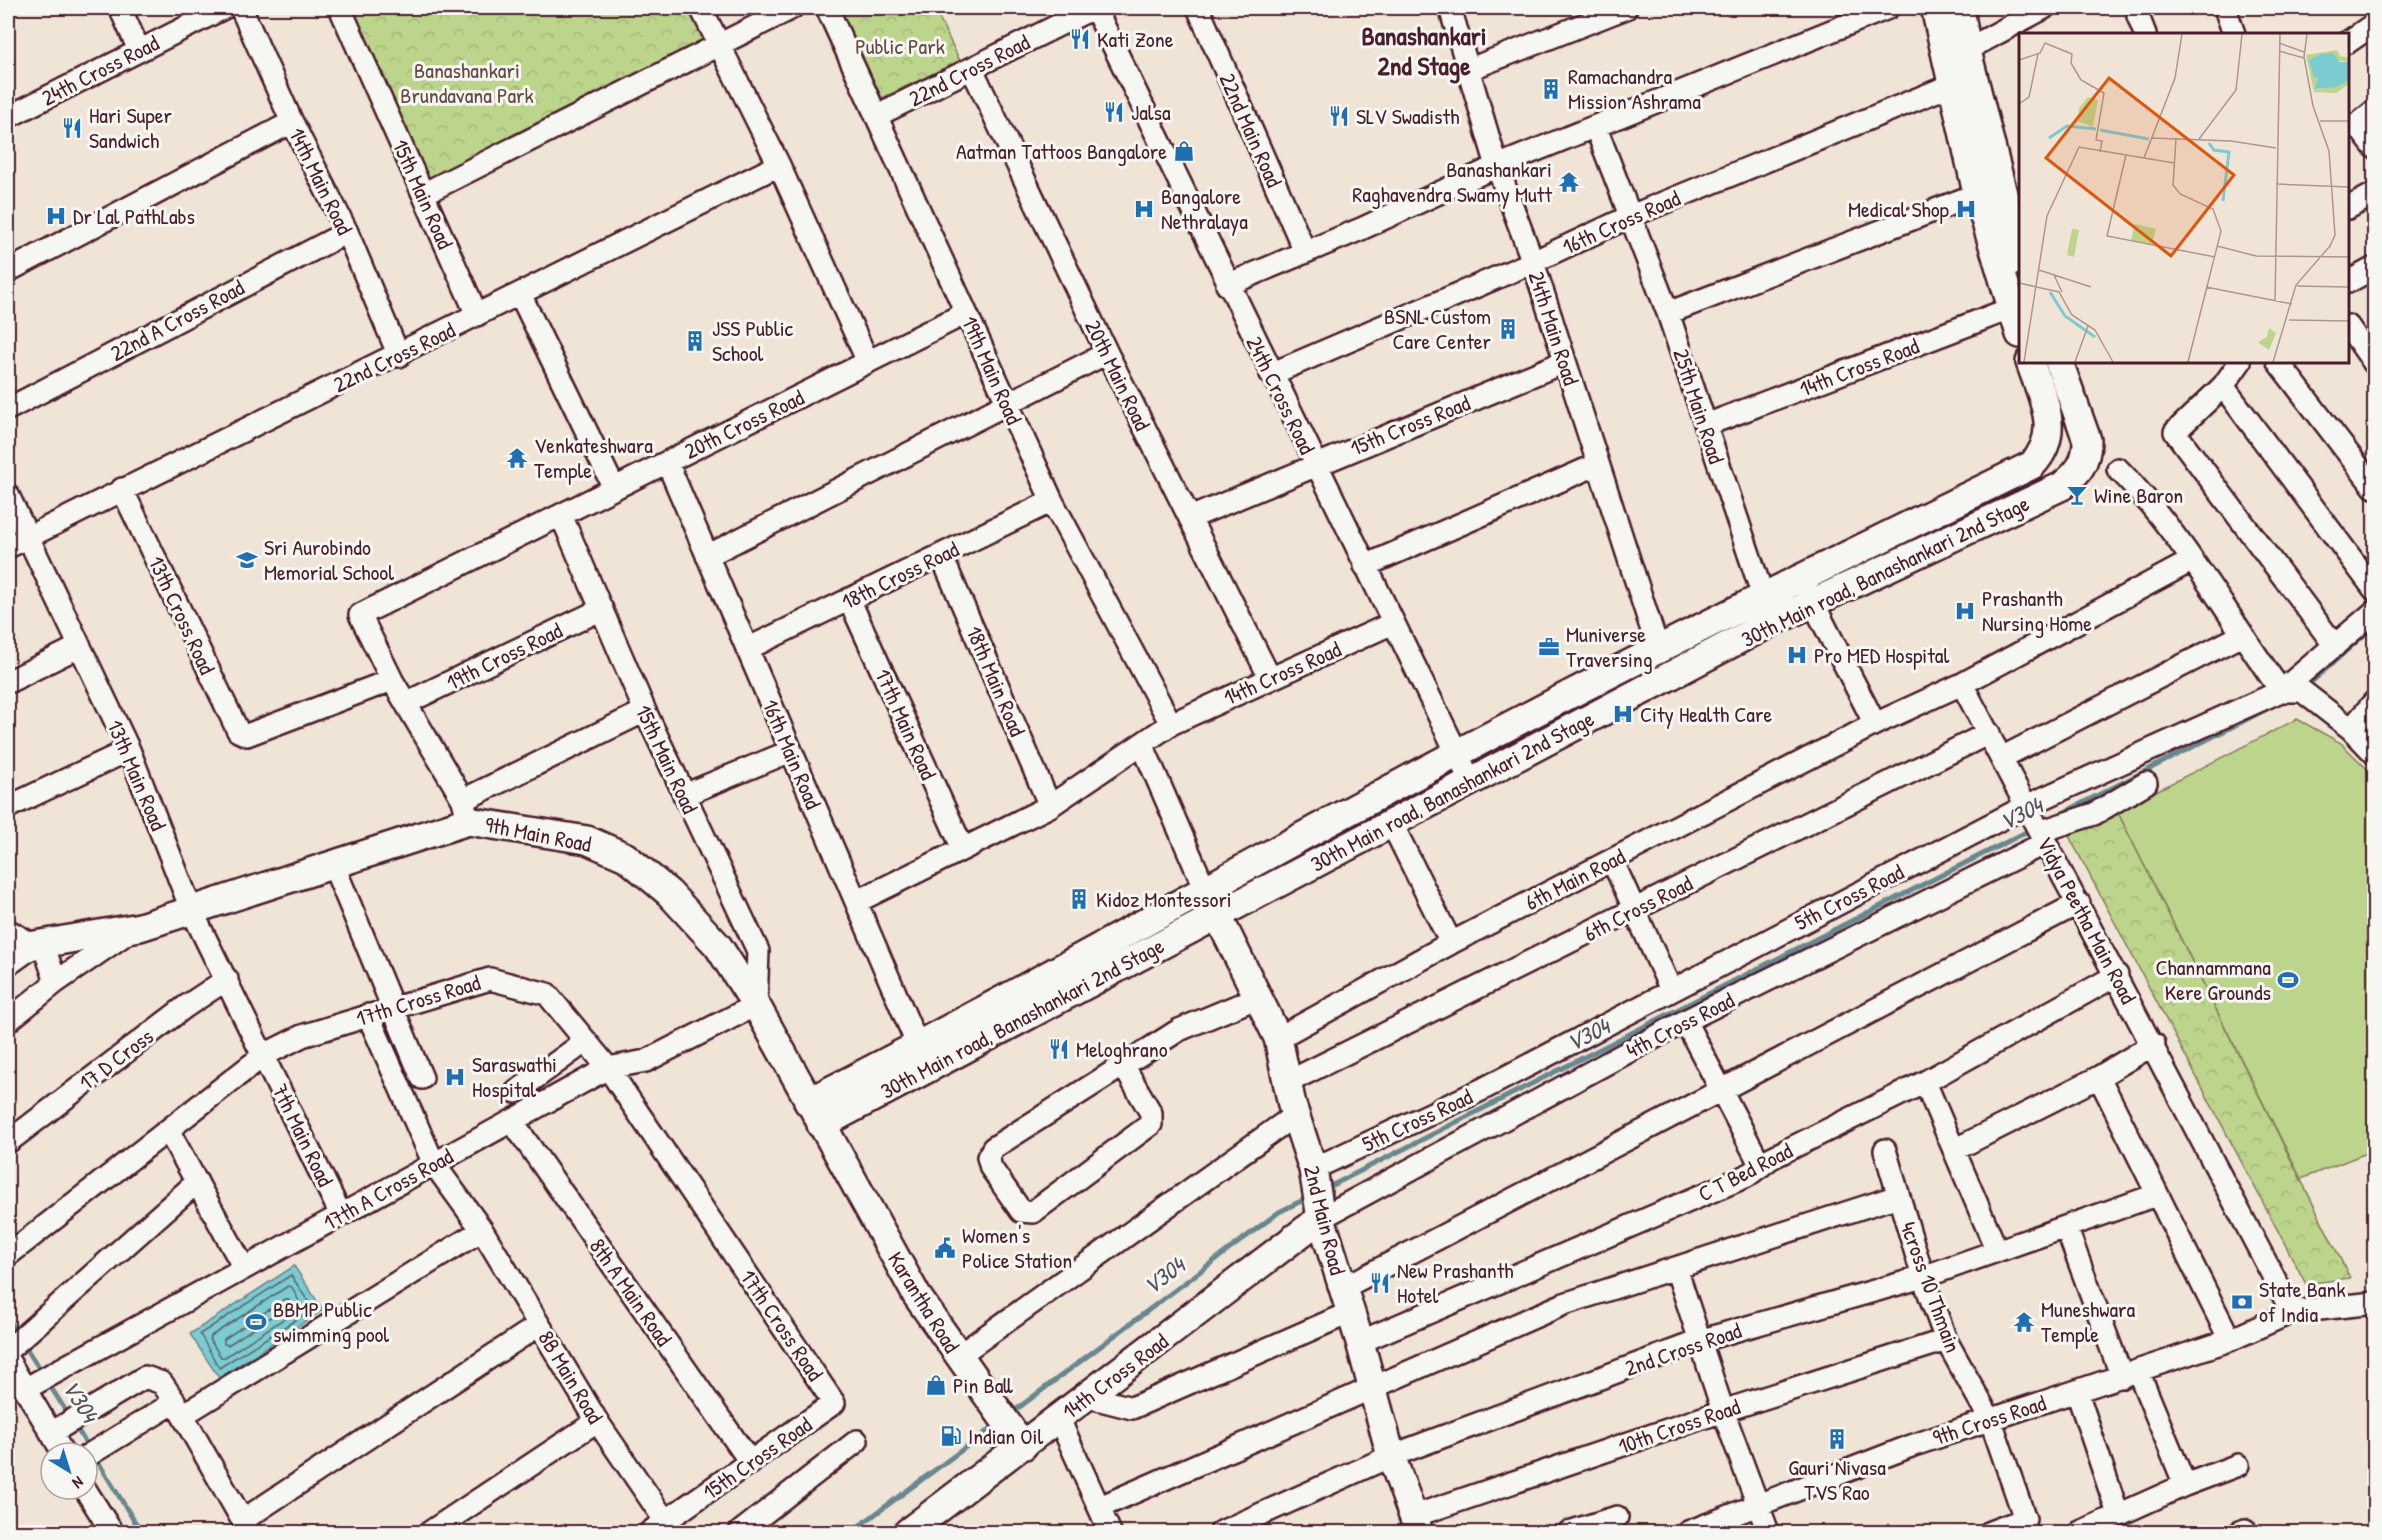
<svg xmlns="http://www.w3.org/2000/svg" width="2382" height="1540" font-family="'Patrick Hand',sans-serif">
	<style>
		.green { fill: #bcd48b; stroke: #837a5b; stroke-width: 1.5 }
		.forest { fill: url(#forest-crowns); stroke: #837a5b; stroke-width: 1.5 }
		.water { fill: #7accd0; stroke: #67878e; stroke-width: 1.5 }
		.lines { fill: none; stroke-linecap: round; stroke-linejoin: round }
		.shore { stroke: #5d646d; stroke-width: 1.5 }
		.stream { stroke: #67878e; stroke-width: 5 }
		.minor-casing { stroke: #4a1f2b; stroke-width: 26 }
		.major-casing { stroke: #4a1f2b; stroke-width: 32 }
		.minor { stroke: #f6f6f2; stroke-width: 21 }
		.major { stroke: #f6f6f2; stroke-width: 27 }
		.labels { text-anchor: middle; stroke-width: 6; stroke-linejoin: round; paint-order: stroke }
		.poi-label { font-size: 22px; fill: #4a1f2b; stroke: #f6f6f2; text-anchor: start }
		.park-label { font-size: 22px; fill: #664c43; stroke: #f6f6f2 }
		.street-label { font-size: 22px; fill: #4a1f2b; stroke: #f6f6f2 }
		.water-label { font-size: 24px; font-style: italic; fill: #58535d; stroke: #f6f6f2 }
		.quarter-label { font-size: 26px; font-weight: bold; fill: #4a1f2b; stroke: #f6f6f2 }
		.inset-river { fill: none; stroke: #7accd0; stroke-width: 3 }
		.inset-road { fill: none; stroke: #ae9592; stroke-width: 1.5 }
		.view { fill: #e0560e; fill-opacity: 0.15; stroke: #e0560e; stroke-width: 3 }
		.inset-edge { fill: none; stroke: #4a1f2b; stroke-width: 3 }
	</style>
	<defs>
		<pattern id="forest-crowns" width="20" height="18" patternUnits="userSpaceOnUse" patternTransform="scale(1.5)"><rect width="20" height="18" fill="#bcd48b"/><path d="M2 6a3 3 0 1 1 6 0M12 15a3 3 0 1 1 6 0" fill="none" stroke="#a3b678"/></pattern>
	</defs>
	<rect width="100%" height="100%" fill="#f0e4d6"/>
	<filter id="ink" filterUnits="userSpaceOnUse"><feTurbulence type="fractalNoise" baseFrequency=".0167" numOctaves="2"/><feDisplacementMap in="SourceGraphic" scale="12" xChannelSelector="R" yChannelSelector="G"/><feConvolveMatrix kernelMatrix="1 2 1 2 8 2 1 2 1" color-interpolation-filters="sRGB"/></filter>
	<g filter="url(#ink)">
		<path class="green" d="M2297 719 2341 743 2374 776V1150L2301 1179 2117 811Z"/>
		<path class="forest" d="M346 8H699L717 45 432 184Z
			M839 8H934L960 61 882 98Z
			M2117 811 2350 1278 2306 1284 2069 836Z"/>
		<path class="water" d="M294 1266 323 1310 219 1378 190 1334Z"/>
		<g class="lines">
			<path class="shore" d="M291 1275 313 1309 219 1368 200 1334Z
				M288 1286 292 1287 302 1307 225 1357H221L210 1340 211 1336Z
				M285 1299 289 1300V1305L228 1345 224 1344V1339Z"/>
			<path class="stream" d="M2306 687 2374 626
				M2055 817 2269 708
				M1323 1190 2034 828
				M8 1319 18 1335
				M23 1343 42 1373
				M47 1381 69 1416
				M1009 1415 1279 1212 1309 1197
				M74 1424 90 1450
				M95 1457 141 1532
				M851 1532 997 1424"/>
			<g class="minor-casing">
				<path id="minor" d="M120 8 139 50
					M241 8 292 122 347 232 399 356
					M340 8 477 315
					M701 8 779 165 868 362
					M827 8 1052 501 1171 724
					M1095 8 1470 780
					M1198 8 1305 252
					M1450 8 1497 166 1533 262 1658 649
					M2225 8 2234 34
					M2138 16 2145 34
					M2348 42 2374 24
					M1955 56 2044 8
					M972 69 1107 353 1270 678
					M1470 69 1626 8
					M876 116 1093 8
					M8 117 224 8
					M2357 125 2374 147
					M1596 128 1668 313 1763 596
					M2348 129 2357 125 2374 111
					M423 194 792 8
					M2348 208 2374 194
					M8 271 292 122
					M2348 282 2374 268
					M1227 285 1361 229 1497 166 1888 8
					M520 294 614 488
					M1668 313 1990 189
					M2348 326 2374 363
					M2240 362 2223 386 2175 432 2335 646
					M2278 362 2374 487
					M1271 374 1533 262 1631 216 1966 79
					M2223 386 2374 589
					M8 409 347 232
					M1706 425 2020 305
					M667 462 918 1046
					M2118 469C2179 529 2231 621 2281 691H2302L2351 729 2374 753
					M122 489 238 731 247 735 392 680
					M8 495 129 750 191 909 341 1215
					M1190 518 1564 362
					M8 547 779 165
					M941 555 1050 806
					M707 556 1107 353
					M1365 566 1598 464
					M1806 589 1875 724 1962 684 2292 1312 2374 1303
					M849 599 963 849
					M747 649 1052 501
					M8 682 80 646
					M1962 684 2191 561
					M406 703 602 609
					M2351 729 2374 702
					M1142 744 1211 903
					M2001 758 2242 635
					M684 795 791 751
					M463 800 645 711
					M8 807 129 750
					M468 821 463 800 392 680 360 615 966 313
					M1391 822 1451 943
					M2039 832 2094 814 2146 783
					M1612 860 1671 990
					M333 864 422 1078
					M856 902 1050 806 1171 724 1393 623
					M43 944 56 982
					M368 1015 434 1164 482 1230 597 1421 673 1532
					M8 1021 56 982 130 931
					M1685 1021 1761 1166
					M1278 1038 1451 943 1875 724
					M1123 1065 1151 1113V1124L1033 1212 1021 1211 991 1168 988 1157 993 1148 1179 1030 1256 998
					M2099 1077 2230 1340
					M1288 1082 1989 733
					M1925 1082 1997 1251
					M516 1092 586 1041
					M512 1121 751 1463
					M168 1130 244 1268
					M8 1142 185 1007 227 979
					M1885 1150 1923 1277 1946 1340 1991 1421 2025 1519 1990 1532
					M1954 1150 2099 1077 2154 1044
					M1313 1169 1481 1090 2026 806 2281 691 2374 612
					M1321 1218 1685 1021 2045 843
					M2066 1227 2122 1377
					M8 1255 264 1055 302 1036 490 979 547 994 608 1068 834 1403 650 1532
					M1676 1268 1723 1411 1768 1532
					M1341 1289 2079 903
					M1360 1342 1747 1176 1771 1158 1925 1082 2117 975
					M8 1350 197 1182
					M958 1356 1295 1115
					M8 1360 63 1453
					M2138 1371 2185 1485
					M25 1389 608 1068 646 1061 756 1005 758 951 645 711 561 515
					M2077 1392 2118 1514
					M1089 1397 1132 1408 1349 1313
					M183 1415 482 1230
					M1059 1419 1110 1532
					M51 1433 145 1377 162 1383 175 1402
					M87 1456 175 1402 249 1532
					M85 1489 112 1532
					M1100 1507 1564 1304 1898 1196
					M1414 1516 1723 1411 1946 1340
					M243 1520 539 1325
					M430 1532 597 1421
					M740 1532 857 1441
					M1221 1532 1391 1456 1702 1340 1923 1277 2156 1195
					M1569 1532 1617 1517
					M1688 1532 1911 1446 2230 1340 2292 1312
					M2080 1532 2185 1485 2238 1465
					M2240 1532 2245 1530"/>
			</g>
			<g class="major-casing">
				<path id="major" d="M1935 8 1977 193 2020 334
					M1960 8 1967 51 2020 261
					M1217 914 1278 1038 1292 1105 1313 1169 1321 1218 1360 1342 1391 1456 1419 1532
					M8 934 29 946
					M8 961 29 946 140 927 468 821 587 840 626 857 669 893 718 946 756 1005 917 1296 1023 1446
					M808 1102C1027 991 1239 868 1456 754 1646 653 1839 559 2032 465 2063 432 2042 398 2030 362
					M821 1125 1772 622 2062 486C2078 473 2087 463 2087 440L2059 362
					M908 1532 1321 1218"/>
			</g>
			<use href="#minor" class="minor"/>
			<use href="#major" class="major"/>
		</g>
	</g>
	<defs>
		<g id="restaurant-bare" transform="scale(1.62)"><path d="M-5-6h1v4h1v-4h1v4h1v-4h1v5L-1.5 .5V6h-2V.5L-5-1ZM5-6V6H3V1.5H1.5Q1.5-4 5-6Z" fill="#1f6fb2" stroke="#f6f6f2" stroke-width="2.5" paint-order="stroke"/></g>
		<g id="building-bare" transform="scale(1.62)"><path d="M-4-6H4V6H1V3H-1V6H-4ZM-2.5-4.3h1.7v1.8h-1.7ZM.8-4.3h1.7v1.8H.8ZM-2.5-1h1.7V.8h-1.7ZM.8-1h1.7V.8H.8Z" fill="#1f6fb2" stroke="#f6f6f2" stroke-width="2.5" paint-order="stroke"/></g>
		<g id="shop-bare" transform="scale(1.62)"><path d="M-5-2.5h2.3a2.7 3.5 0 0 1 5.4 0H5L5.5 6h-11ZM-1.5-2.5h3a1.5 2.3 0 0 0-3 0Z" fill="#1f6fb2" stroke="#f6f6f2" stroke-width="2.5" paint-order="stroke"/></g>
		<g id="temple-bare" transform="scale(1.62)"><path d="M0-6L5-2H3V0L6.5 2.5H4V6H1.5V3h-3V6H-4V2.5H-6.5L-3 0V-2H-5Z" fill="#1f6fb2" stroke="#f6f6f2" stroke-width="2.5" paint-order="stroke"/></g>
		<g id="hospital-bare" transform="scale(1.62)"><path d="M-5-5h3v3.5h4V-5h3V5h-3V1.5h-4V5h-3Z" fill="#1f6fb2" stroke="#f6f6f2" stroke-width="2.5" paint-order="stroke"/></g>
		<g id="bar-bare" transform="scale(1.62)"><path d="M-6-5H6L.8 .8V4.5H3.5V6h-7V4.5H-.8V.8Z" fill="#1f6fb2" stroke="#f6f6f2" stroke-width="2.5" paint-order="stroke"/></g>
		<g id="school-bare" transform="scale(1.62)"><path d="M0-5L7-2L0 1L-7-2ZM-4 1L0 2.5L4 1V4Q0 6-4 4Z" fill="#1f6fb2" stroke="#f6f6f2" stroke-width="2.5" paint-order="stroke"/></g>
		<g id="office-bare" transform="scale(1.62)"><path d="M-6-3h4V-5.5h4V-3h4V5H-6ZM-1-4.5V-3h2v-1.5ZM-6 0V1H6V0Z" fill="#1f6fb2" stroke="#f6f6f2" stroke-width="2.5" paint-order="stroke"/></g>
		<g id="stadium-bare" transform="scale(1.62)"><path d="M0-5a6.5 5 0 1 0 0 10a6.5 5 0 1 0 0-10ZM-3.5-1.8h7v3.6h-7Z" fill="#1f6fb2" stroke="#f6f6f2" stroke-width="2.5" paint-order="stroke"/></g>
		<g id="civic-bare" transform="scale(1.62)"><path d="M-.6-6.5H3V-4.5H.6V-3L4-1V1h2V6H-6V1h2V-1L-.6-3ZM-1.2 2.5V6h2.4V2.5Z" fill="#1f6fb2" stroke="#f6f6f2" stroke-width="2.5" paint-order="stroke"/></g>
		<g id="bank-bare" transform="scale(1.62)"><path d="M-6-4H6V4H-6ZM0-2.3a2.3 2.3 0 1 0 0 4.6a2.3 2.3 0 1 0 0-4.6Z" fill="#1f6fb2" stroke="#f6f6f2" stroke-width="2.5" paint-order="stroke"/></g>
		<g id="fuel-bare" transform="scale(1.62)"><path d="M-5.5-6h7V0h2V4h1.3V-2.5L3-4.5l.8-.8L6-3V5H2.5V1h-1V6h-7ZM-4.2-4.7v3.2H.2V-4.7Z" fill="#1f6fb2" stroke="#f6f6f2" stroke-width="2.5" paint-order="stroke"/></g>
	</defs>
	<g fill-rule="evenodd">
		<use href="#restaurant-bare" x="1080" y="39"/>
		<use href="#building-bare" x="1551" y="89"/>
		<use href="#restaurant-bare" x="1114" y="112"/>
		<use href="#restaurant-bare" x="1339" y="116"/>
		<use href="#restaurant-bare" x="72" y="128"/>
		<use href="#shop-bare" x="1184" y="151"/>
		<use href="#temple-bare" x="1569" y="182"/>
		<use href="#hospital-bare" x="1144" y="209"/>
		<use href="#hospital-bare" x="1966" y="209"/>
		<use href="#hospital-bare" x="56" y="216"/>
		<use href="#building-bare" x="1508" y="329"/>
		<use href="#building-bare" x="695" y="341"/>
		<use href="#temple-bare" x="517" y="458"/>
		<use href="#bar-bare" x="2077" y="495"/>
		<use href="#school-bare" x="247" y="560"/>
		<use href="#hospital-bare" x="1965" y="611"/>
		<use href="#office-bare" x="1549" y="647"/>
		<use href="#hospital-bare" x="1797" y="655"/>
		<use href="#hospital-bare" x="1623" y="714"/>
		<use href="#building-bare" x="1079" y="899"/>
		<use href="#stadium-bare" x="2288" y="980"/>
		<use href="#restaurant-bare" x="1059" y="1049"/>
		<use href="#hospital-bare" x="455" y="1077"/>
		<use href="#civic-bare" x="945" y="1248"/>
		<use href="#restaurant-bare" x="1380" y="1283"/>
		<use href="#bank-bare" x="2242" y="1302"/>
		<use href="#stadium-bare" x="256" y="1322"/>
		<use href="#temple-bare" x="2024" y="1322"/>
		<use href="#shop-bare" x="936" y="1385"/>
		<use href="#fuel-bare" x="951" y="1436"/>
		<use href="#building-bare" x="1837" y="1439"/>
	</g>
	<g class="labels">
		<g class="poi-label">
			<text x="1097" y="47">Kati Zone</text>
			<text x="1568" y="84">Ramachandra<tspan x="1568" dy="25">Mission Ashrama</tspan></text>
			<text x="1131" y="120">Jalsa</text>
			<text x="89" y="123">Hari Super<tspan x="89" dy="25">Sandwich</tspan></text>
			<text x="1356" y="124">SLV Swadisth</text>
			<text x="1167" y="159" text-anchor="end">Aatman Tattoos Bangalore</text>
			<text x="1552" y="177" text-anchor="end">Banashankari<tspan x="1552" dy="25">Raghavendra Swamy Mutt</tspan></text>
			<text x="1161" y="204">Bangalore<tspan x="1161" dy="25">Nethralaya</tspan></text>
			<text x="1949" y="217" text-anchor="end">Medical Shop</text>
			<text x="73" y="224">Dr Lal PathLabs</text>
			<text x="1491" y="324" text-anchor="end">BSNL Custom<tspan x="1491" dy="25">Care Center</tspan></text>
			<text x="712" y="336">JSS Public<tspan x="712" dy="25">School</tspan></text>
			<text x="534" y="453">Venkateshwara<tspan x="534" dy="25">Temple</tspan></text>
			<text x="2094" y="503">Wine Baron</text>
			<text x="264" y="555">Sri Aurobindo<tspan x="264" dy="25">Memorial School</tspan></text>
			<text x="1982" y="606">Prashanth<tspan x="1982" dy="25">Nursing Home</tspan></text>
			<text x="1566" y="642">Muniverse<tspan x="1566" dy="25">Traversing</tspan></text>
			<text x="1814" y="663">Pro MED Hospital</text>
			<text x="1640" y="722">City Health Care</text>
			<text x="1096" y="907">Kidoz Montessori</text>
			<text x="2271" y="975" text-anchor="end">Channammana<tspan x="2271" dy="25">Kere Grounds</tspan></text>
			<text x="1076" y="1057">Meloghrano</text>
			<text x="472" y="1072">Saraswathi<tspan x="472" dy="25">Hospital</tspan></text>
			<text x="962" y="1243">Women's<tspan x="962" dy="25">Police Station</tspan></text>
			<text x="1397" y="1278">New Prashanth<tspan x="1397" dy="25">Hotel</tspan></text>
			<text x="2259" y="1297">State Bank<tspan x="2259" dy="25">of India</tspan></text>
			<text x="273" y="1317">BBMP Public<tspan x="273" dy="25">swimming pool</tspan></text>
			<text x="2041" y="1317">Muneshwara<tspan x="2041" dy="25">Temple</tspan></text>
			<text x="953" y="1393">Pin Ball</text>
			<text x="968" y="1444">Indian Oil</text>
			<text x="1837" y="1475" text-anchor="middle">Gauri Nivasa<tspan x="1837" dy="25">TVS Rao</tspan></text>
		</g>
		<g class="park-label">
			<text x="900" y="54">Public Park</text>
			<text x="467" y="78">Banashankari<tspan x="467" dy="25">Brundavana Park</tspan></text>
		</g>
		<g class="street-label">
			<text transform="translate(100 70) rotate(-27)" y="8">24th Cross Road</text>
			<text transform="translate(969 70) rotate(-27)" y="8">22nd Cross Road</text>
			<text transform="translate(1251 130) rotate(66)" y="8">22nd Main Road</text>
			<text transform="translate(321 181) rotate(64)" y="8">14th Main Road</text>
			<text transform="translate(423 194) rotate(66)" y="8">15th Main Road</text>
			<text transform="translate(1621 222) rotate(-24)" y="8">16th Cross Road</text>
			<text transform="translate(177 320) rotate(-28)" y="8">22nd A Cross Road</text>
			<text transform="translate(1554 328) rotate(72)" y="8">24th Main Road</text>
			<text transform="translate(394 357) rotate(-26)" y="8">22nd Cross Road</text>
			<text transform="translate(1859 367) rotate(-21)" y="8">14th Cross Road</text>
			<text transform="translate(992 370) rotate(66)" y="8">19th Main Road</text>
			<text transform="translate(1118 375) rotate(64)" y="8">20th Main Road</text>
			<text transform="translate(1281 395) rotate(64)" y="8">24th Cross Road</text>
			<text transform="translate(1699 406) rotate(72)" y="8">25th Main Road</text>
			<text transform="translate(744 424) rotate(-26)" y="8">20th Cross Road</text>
			<text transform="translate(1410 425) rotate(-22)" y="8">15th Cross Road</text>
			<text transform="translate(1885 571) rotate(-26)" y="8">30th Main road, Banashankari 2nd Stage</text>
			<text transform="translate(900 575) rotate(-26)" y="8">18th Cross Road</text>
			<text transform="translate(182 615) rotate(65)" y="8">13th Cross Road</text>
			<text transform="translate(504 656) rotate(-26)" y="8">19th Cross Road</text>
			<text transform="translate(1282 673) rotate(-24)" y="8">14th Cross Road</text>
			<text transform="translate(996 681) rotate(67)" y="8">18th Main Road</text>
			<text transform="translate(906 724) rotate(66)" y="8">17th Main Road</text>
			<text transform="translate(792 754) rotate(67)" y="8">16th Main Road</text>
			<text transform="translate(667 759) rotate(65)" y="8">15th Main Road</text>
			<text transform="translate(137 775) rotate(67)" y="8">13th Main Road</text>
			<text transform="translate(1452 791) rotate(-28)" y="8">30th Main road, Banashankari 2nd Stage</text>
			<text transform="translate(538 834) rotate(11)" y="8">9th Main Road</text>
			<text transform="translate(1575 879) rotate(-27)" y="8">6th Main Road</text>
			<text transform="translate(1849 897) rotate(-27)" y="8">5th Cross Road</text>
			<text transform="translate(1638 908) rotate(-27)" y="8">6th Cross Road</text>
			<text transform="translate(2087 920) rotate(62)" y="8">Vidya Peetha Main Road</text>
			<text transform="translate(418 1000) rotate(-17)" y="8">17th Cross Road</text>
			<text transform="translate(1022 1018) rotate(-28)" y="8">30th Main road, Banashankari 2nd Stage</text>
			<text transform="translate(1680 1025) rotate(-27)" y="8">4th Cross Road</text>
			<text transform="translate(116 1059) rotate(-37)" y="8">17 D Cross</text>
			<text transform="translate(1417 1120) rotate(-25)" y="8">5th Cross Road</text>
			<text transform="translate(303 1135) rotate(64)" y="8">7th Main Road</text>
			<text transform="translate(1745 1172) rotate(-27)" y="8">C T Bed Road</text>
			<text transform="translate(388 1189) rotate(-29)" y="8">17th A Cross Road</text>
			<text transform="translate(1325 1220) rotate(76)" y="8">2nd Main Road</text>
			<text transform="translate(1931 1287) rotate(70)" y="8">4cross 10 Thmain</text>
			<text transform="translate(631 1292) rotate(55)" y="8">8th A Main Road</text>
			<text transform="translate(924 1302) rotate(58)" y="8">Karantha Road</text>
			<text transform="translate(782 1325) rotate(56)" y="8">17th Cross Road</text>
			<text transform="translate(1683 1349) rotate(-19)" y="8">2nd Cross Road</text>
			<text transform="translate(1115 1376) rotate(-37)" y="8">14th Cross Road</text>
			<text transform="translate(571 1377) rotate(59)" y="8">8B Main Road</text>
			<text transform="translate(1989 1420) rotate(-18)" y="8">9th Cross Road</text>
			<text transform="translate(1679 1426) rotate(-19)" y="8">10th Cross Road</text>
			<text transform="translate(757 1458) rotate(-35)" y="8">15th Cross Road</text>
		</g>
		<g class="water-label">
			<text transform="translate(2021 814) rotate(-27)" y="8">V304</text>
			<text transform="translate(1588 1035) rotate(-27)" y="8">V304</text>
			<text transform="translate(1164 1276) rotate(-37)" y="8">V304</text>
			<text transform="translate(80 1401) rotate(58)" y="8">V304</text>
		</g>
		<g class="quarter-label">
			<text x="1424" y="45">Banashankari<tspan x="1424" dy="30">2nd Stage</tspan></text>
		</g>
	</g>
	<g transform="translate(2019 33)">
		<rect width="330" height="330" fill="#f0e4d6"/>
		<path d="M69 64 79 67 74 94 59 88 60 75ZM250 295 257 300 250 317 239 309 248 304Z" fill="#bcd48b"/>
		<path d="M318 17 321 23 330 25V33L329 29 317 27 315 21 291 28 299 44 298 57 330 47V51L317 60 295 59 287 22ZM116 191 137 196 133 212 112 207ZM53 196 60 197 55 224 48 222Z" fill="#bcd48b"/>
		<path d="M302 21 314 20 321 29H329L330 47 317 54 296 56 299 45 295 44 290 27Z" fill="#7accd0"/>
		<path class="inset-river" d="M81 97 130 106M30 105 48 93 77 96M190 110 195 117 210 119 204 168M31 259 46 283 76 304"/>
		<path class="inset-road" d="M26 10 53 21 52 30 62 47 85 60 77 107 83 108 81 119M260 10 285 19M260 18 285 25M0 27 21 20 26 10M0 71 10 64 19 21M301 88H330M132 105 212 108 257 115M157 105 154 152 161 161 194 176 202 198 169 329M180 106 217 57 223 1M107 122 88 203 196 224M125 125 156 45 163 1M257 151 330 154M198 213 237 223 330 224M20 237 72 254M35 242 43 259M0 250 40 259 53 282 76 297 94 329M278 253 330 254M187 254 273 271M256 269 261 1M270 287 330 288M5 329 28 183 60 114 155 130M56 329 69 293M254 329 277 252 311 213 316 202 310 118 294 73 285 24 288 1"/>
		<path class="view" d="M90 45 215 142 152 223 27 125Z"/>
		<rect width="330" height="330" class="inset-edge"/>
	</g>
	<rect width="2382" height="1540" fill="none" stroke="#f6f6f2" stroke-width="30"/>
	<rect x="15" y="15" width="2352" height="1510" fill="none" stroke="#4a1f2b" stroke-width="2" filter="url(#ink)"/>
	<g transform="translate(69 1471) rotate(142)"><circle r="28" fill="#f6f6f2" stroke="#b1a0a2" stroke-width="1.5"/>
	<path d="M0-4.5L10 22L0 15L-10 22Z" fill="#1f6fb2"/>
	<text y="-9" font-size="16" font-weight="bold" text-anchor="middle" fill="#4a1f2b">N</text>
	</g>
</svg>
